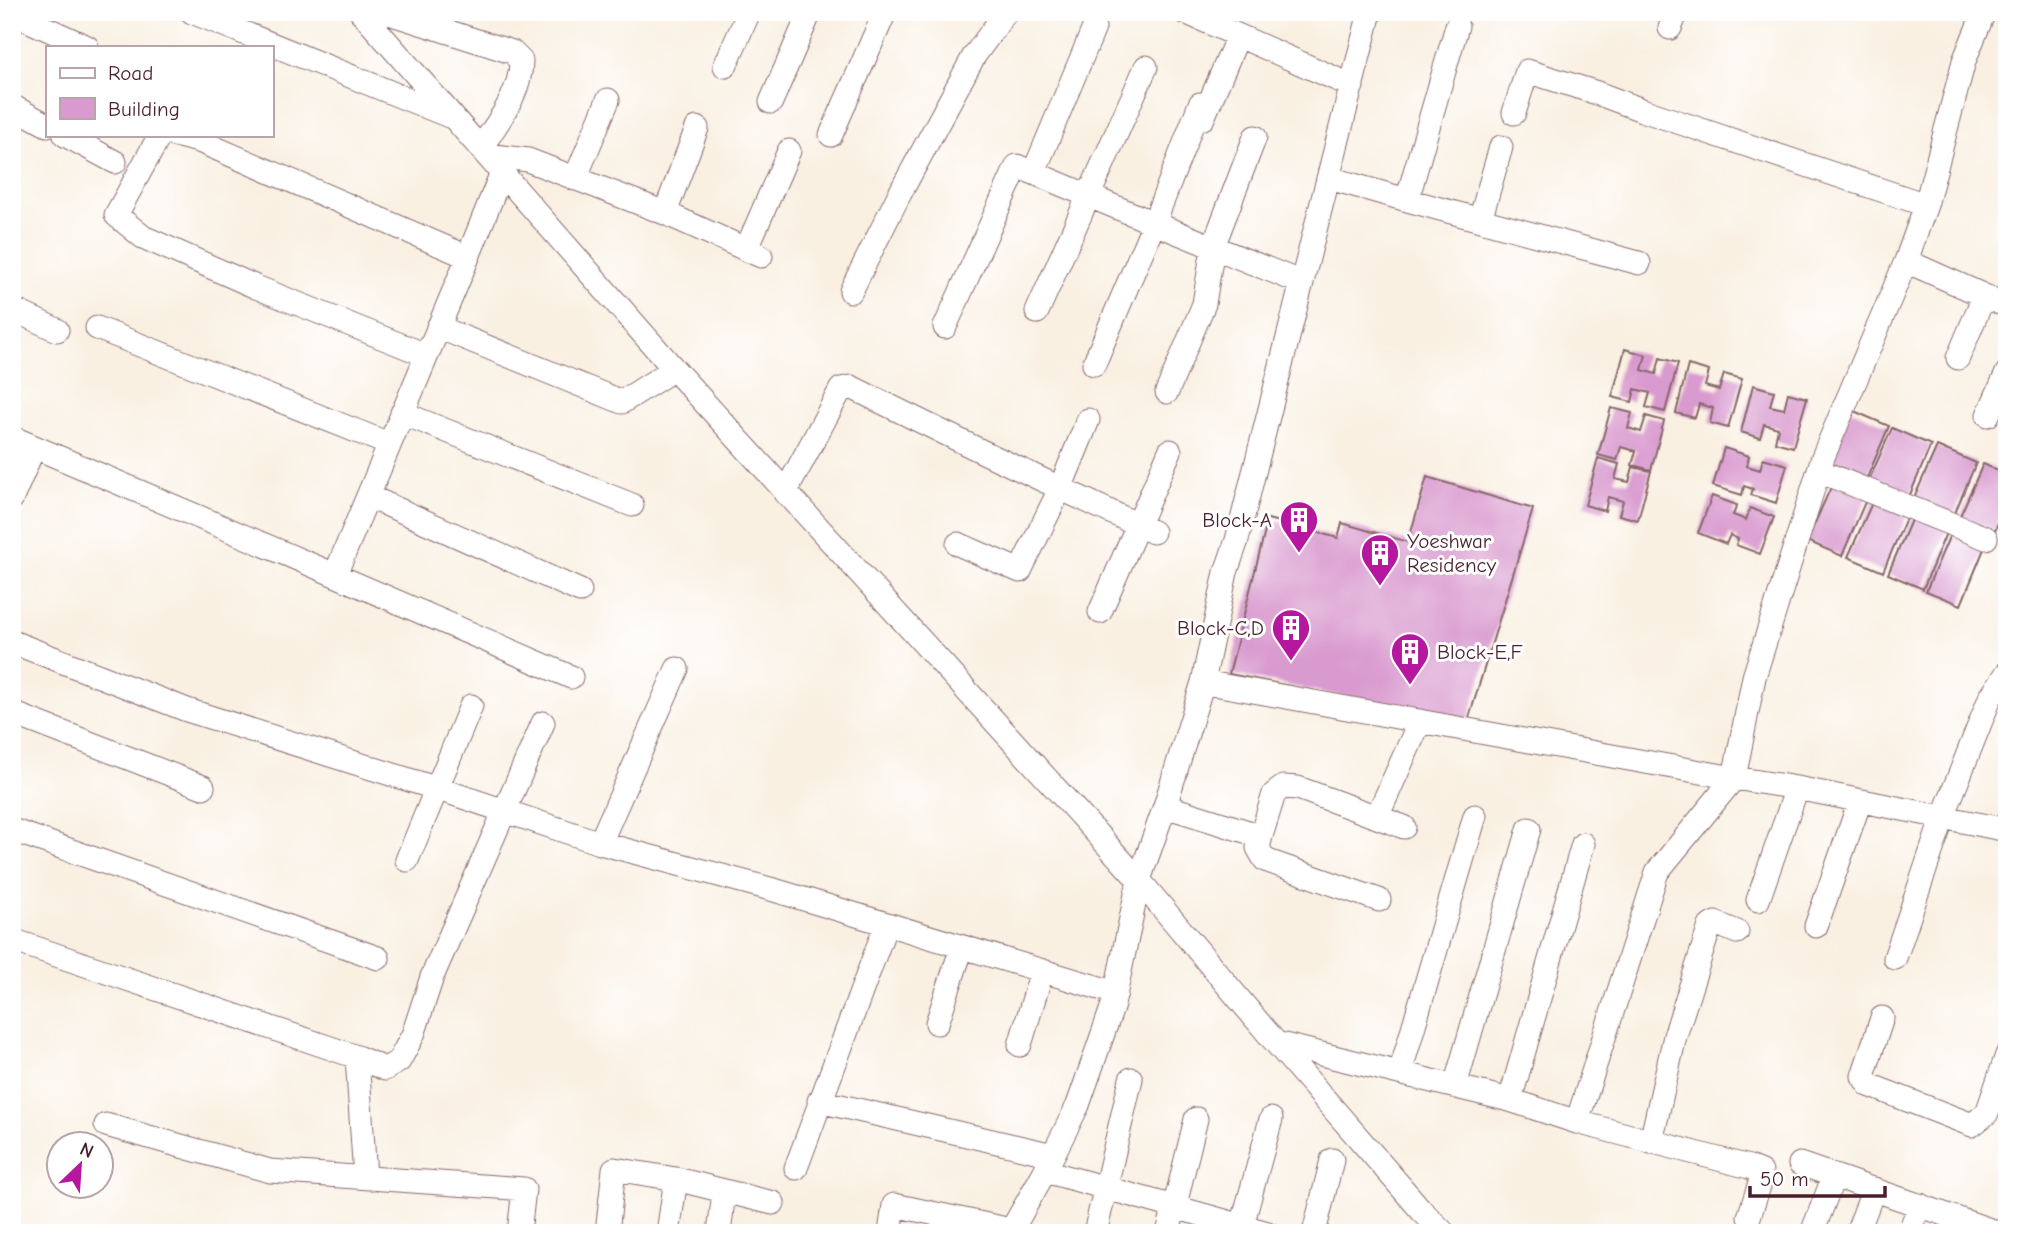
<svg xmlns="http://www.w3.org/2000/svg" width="2019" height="1245" font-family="'Comic Neue',sans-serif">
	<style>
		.building { fill: #d99acf }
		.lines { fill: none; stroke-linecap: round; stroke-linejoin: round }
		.minor-casing { stroke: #87686b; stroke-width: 25 }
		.minor { stroke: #fff; stroke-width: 23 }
		.labels { text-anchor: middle; stroke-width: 6; stroke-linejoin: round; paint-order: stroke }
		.poi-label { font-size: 21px; fill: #4a1f2b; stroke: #fff; text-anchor: end }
	</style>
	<rect width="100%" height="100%" fill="#fff"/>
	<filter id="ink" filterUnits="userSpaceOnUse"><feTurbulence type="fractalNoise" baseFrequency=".0143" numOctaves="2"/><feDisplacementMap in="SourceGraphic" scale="14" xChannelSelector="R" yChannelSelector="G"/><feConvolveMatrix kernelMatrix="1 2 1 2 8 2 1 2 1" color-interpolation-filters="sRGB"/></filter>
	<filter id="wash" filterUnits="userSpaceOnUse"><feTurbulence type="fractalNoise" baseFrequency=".00686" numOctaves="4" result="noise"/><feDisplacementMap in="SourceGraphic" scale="28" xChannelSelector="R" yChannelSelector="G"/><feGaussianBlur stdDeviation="1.57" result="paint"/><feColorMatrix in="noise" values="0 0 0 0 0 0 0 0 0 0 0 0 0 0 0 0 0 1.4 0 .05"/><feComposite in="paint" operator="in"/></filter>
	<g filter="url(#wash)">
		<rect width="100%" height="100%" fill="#f9f0e2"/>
		<g id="blocks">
			<path class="building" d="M1625 349 1646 355 1642 370 1656 374 1660 358 1678 363 1665 412 1646 407 1650 393 1635 389 1632 402 1612 397Z
				M1688 365 1709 371 1705 386 1719 390 1724 374 1742 379 1728 428 1710 423 1713 408 1699 404 1695 418 1676 413Z
				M1753 385 1774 391 1770 406 1784 409 1788 393 1807 398 1793 447 1775 442 1778 428 1764 424 1760 438 1741 432Z
				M1611 408 1632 413 1628 428 1641 432 1646 416 1664 421 1651 470 1632 465 1636 451 1621 447 1617 460 1598 455Z
				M1849 409 1889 426 1867 478 1827 462Z
				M1892 428 1931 445 1909 497 1869 480Z
				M1937 446 1976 463 1954 515 1914 498Z
				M1724 448 1749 456 1747 466 1760 470 1763 458 1787 465 1776 503 1751 495 1753 489 1744 486 1742 495 1713 486Z
				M1598 458 1619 464 1615 479 1629 482 1633 467 1651 471 1638 520 1619 515 1623 501 1608 497 1605 511 1585 505Z
				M1983 464 2007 474V502L1995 530 1960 516Z
				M1427 477 1533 509 1468 721 1229 674 1268 519 1338 538 1342 523 1408 542Z
				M1834 480 1868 495 1842 556 1807 541Z
				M1712 496 1737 505 1733 515 1746 520 1750 508 1774 517 1760 554 1736 545 1738 539 1730 535 1726 544 1698 533Z
				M1875 496 1909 511 1883 572 1848 557Z
				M1914 513 1948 528 1923 589 1888 574Z
				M1952 530 1986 544 1961 605 1926 591Z"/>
		</g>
	</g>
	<g filter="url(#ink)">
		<use href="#blocks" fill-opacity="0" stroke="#87686b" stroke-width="2"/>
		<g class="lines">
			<g class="minor-casing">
				<path id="minor" d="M192 12 449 116
					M361 12 674 369 1139 880 1276 1043 1422 1211 1444 1233
					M386 12 512 52 521 61C521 94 498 121 481 148
					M1185 12 1352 86
					M1984 12 1964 61 1926 205 1906 261 1823 457 1754 677 1734 778 1797 788 2007 830
					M12 13 87 47
					M1670 28 1677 12
					M725 66 749 12
					M771 102 810 12
					M12 106 47 125
					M1514 113 1527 71 1597 93 1642 110 1926 205
					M1203 118 1238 36
					M65 135 115 162
					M160 135 116 215 143 237 256 287 426 355
					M175 135 199 141 468 257
					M831 135 885 12
					M487 155 528 160 665 213 761 256
					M502 172 468 257 335 575 571 677
					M1034 172 1094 28
					M1329 178 1407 200 1457 26
					M575 179 608 100
					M1407 200 1639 263
					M665 213 697 128
					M1480 220 1501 147
					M746 250 789 151
					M1906 261 2007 306
					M851 291 898 197 974 56 1006 12
					M12 309 57 330
					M1037 312 1146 67
					M438 327 622 402 674 369
					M945 327 1017 166 1154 223 1302 283
					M97 328 389 444
					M1958 358 1984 296
					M1094 364 1154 223 1200 104
					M1167 392 1204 304 1213 247 1255 137
					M402 413 632 505
					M1988 415 2007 373
					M18 440 335 575
					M1819 471 1986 538
					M785 493 841 389 851 387 977 449 1153 532
					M368 496 580 591
					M12 498 34 447
					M958 544 1020 571 1060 489 1088 420
					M1100 612 1170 451
					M12 642 187 710 454 794 600 843 774 890 1116 993
					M1203 682 1734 778 1657 872 1577 1122 1510 1100 1276 1043
					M12 713 203 787
					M1165 806 1261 836 1274 794 1283 787 1298 788 1404 827
					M1377 817 1420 721
					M12 830 378 958
					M1261 836 1258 848 1265 860 1379 900
					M600 843 677 669
					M407 860 471 706
					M1758 900 1797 788
					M1816 926 1860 801
					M12 940 357 1057
					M1895 958 1943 817 1990 698 2007 673
					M1882 1018 1863 1076 1869 1085 1972 1125 1987 1113 2007 1055
					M937 1023 962 947
					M1020 1045 1042 971
					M1400 1073 1475 816
					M1455 1086 1529 829
					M1510 1100 1583 844
					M819 1101 1053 1155
					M1577 1122 1749 1167 1761 1172 1760 1183 1749 1217
					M106 1125 270 1171 524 1189 519 1233
					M1651 1142 1675 1036 1710 926 1715 923 1737 932
					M1800 1164 1999 1233
					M796 1168 886 925
					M1045 1171 1268 1233
					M365 1177 357 1057 385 1069 399 1061 413 1035 432 977 543 723
					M676 1179 773 1203
					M607 1233 614 1169 676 1179 668 1233
					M719 1233 724 1192
					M890 1233 894 1205 1011 1230
					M1010 1233 1045 1171 1078 1105 1113 1005 1139 880 1165 806 1203 682 1226 572 1237 540 1370 12
					M1095 1233 1131 1079
					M1168 1233 1196 1119
					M1240 1233 1271 1119
					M1314 1233 1332 1160
					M1812 1233 1834 1176
					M1857 1233 1874 1189
					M1909 1233 1920 1205"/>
			</g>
			<use href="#minor" class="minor"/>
		</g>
	</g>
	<defs>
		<g id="building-pin" transform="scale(2.0125)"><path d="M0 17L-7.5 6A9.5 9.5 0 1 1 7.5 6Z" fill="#b5179e" stroke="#fff"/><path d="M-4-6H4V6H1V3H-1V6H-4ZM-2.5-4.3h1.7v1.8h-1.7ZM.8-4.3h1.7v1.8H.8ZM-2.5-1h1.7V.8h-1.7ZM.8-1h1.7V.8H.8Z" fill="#fff"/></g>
	</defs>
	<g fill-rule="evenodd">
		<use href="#building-pin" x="1299" y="520"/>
		<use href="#building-pin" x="1380" y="553"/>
		<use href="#building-pin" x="1291" y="628"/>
		<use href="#building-pin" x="1410" y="652"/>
	</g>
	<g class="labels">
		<g class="poi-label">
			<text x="1272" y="527">Block-A</text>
			<text x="1407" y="548" text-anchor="start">Yoeshwar<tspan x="1407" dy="24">Residency</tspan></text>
			<text x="1264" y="635">Block-C,D</text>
			<text x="1437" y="659" text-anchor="start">Block-E,F</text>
		</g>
	</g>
	<rect width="2019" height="1245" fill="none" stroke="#fff" stroke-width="42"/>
	<rect x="46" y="46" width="228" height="91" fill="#ffffff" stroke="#b7a5aa" stroke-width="2"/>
	<rect x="60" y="68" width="35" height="10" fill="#ffffff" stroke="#b7a5aa" stroke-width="2"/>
	<text x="108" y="80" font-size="21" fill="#4a1f2b">Road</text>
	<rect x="60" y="98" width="35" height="21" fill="#d99acf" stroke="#b7a5aa" stroke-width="2"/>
	<text x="108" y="116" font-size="21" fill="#4a1f2b">Building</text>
	<g transform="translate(80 1165) rotate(25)"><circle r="33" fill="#ffffff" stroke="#b7a5aa" stroke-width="2"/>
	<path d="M0-5L12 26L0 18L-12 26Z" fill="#b5179e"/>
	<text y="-10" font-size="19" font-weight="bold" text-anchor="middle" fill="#4a1f2b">N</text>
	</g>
	<path d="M1750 1186v10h135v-10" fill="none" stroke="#4a1f2b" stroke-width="3.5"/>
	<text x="1760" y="1186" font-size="21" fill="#4a1f2b" stroke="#ffffff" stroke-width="5" paint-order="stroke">50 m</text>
</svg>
